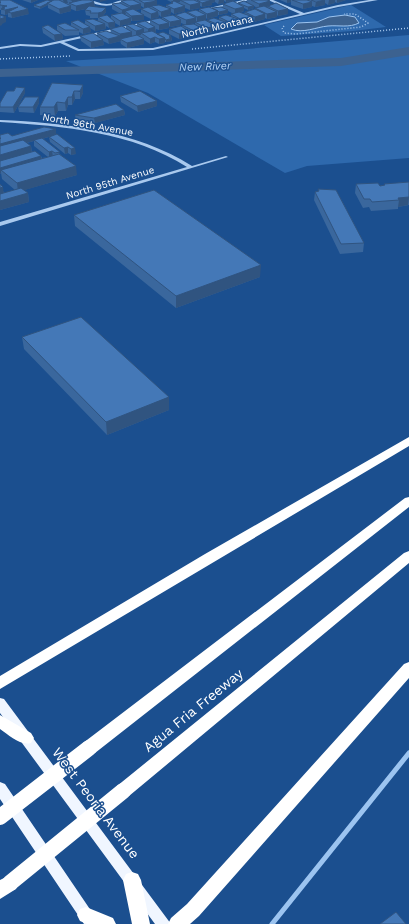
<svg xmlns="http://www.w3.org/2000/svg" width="409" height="924" font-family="'Work Sans',sans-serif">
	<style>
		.green { fill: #2e69ad }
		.water { fill: #3c6290; stroke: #9cc4f0 }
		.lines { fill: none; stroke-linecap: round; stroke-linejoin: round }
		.stream { stroke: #9cc4f0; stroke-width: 5 }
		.river { fill: #3c6290; fill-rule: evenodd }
		.path { stroke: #a9c9ee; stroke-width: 1.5; stroke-dasharray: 1 2; stroke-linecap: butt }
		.minor { fill: #a9c9ee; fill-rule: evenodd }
		.major { fill: #f0f6ff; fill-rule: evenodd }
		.highway { fill: #fff; fill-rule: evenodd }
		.highway-bridge { stroke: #fff; stroke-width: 16 }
		.wall { fill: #3a679d; fill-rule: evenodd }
		.shaded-wall { fill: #305480 }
		.building { fill: #4478b7; stroke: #305480 }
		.labels { text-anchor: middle; stroke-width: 3; stroke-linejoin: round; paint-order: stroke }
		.far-street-label { font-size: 10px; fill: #fff; stroke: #1b4f8f }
		.far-water-label { font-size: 11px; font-style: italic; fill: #b5d3f5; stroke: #1b4f8f }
		.near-street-label { font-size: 14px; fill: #fff; stroke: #1b4f8f }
	</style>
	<rect width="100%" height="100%" fill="#1b4f8f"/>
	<path class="green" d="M351 5 386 27 353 31 281 36 264 25Z
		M409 35V158L307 166 285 173 148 93 66 61 200 53Z"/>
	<path class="water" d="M345 15 355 17 359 23C349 28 339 25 328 26 316 27 303 34 291 29L297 23 317 22 329 17Z"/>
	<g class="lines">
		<path class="stream" d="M272 924 409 753"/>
		<path class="river" d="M409 47V55L341 66 0 77V69L341 58Z"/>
		<path class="path" d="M284 26 282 28 284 33 296 34 361 27 368 23 355 14H344
			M192 49 409 28
			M0 59 71 56"/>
		<path class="minor" d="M87 0C94 0 100 4 107 4 113 4 118 0 124 0 113 8 98 7 87 0Z
			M243 0H250L203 11 201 10Z
			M268 0H273L304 13 338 5 369 0H378L338 7 153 50 78 51 60 43 41 47 20 46 0 49V47L20 44 41 45 158 19 160 20 159 21 64 42 79 49 153 48 300 14Z
			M0 120C66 123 135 130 192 166L226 156 228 157 0 226V222L187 167C132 132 64 126 0 122Z"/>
		<path class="major" d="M0 698 4 699 171 924H155L0 713Z
			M0 782 5 784 100 924H84L0 799Z"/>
		<path class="highway" d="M409 437V446L0 689V676L205 554Z
			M409 497V507L95 753 89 755 83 753 81 748 83 743 405 498Z
			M409 551V563L129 796 123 798 117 796 115 791 117 786 404 553Z
			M409 662V678L199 916 190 924H168L171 918 187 904 404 664Z
			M0 715 31 733 34 738 31 743C20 746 9 735 0 729Z
			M132 872 138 874 141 880 150 924H132L123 880 126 874Z
			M10 875 16 877 19 883 16 889 0 899V880Z
			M86 907 113 918 116 924H87L80 921 77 915 80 909Z"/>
		<path class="highway-bridge" d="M0 817 89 748
			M10 883 123 791"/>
	</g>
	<path class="wall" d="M0 0 29 14 12 18 8 17V14L5 15 1 14V10H0Z
		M22 0H38L31 3Z
		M54 0H90L94 2 95 7 106 12 103 16 111 18V15L119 13 112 9V4L121 3V1H135V0H154L157 1V5L166 8V5L171 4V2L167 0H236L226 2 224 1V3L218 4 215 2 212 3V5L202 7 200 6V8L190 10 185 8V11L174 14 171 12V14L161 17 159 15V17L151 19 141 14V9L134 10 144 20 131 21V23L120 26 115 23V27L109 28 106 26V29L95 31 90 28 91 32 83 34 79 32V35L65 36 57 30V25L71 26V22L85 24V20L98 21V18H90V16L86 15 85 10 86 9 76 11 71 9V11L60 14 48 8V5L40 9 34 7V5ZM141 6 144 8 141 9Z
		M247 0H267L270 1V6L288 14 278 16 277 15V17L267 19 265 18V19L254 22 253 21V22L242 25 241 24V25L231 28 228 26V28L219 30 216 29V31L206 34 203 32V34L194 36 190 35V37L179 39 169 34V29L182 27V25H186L181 23V25L170 27 169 26V28L159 30 156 29V32H155L157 34 171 36V38H172V41L166 42H165V43L159 44 155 42 150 44 144 40V44L127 48 121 44 120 40 121 41 109 44 103 41 104 45 91 48 81 41 80 36H98L97 33 111 32 110 29 126 28V25L137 26V23L150 24V20L162 19V17L175 16V15L187 13V12L199 11V9L223 8V4H238V3L247 2ZM254 6 257 8H255V9L245 12 244 14 240 13 244 11V8L248 10 254 8ZM228 11 234 14H231V17H219V20H207V21H205L206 20V18L207 19 218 16V15H219L228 13ZM195 23V25H187Z
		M280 0H346L337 3 335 2V3L328 5 325 3V5L315 7 312 6V7L303 9 291 5V2L287 3Z
		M42 27 62 34 63 39 55 41 43 33Z
		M52 83 83 93 80 99H75L72 105H68L66 111H58L55 116 40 115V107Z
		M25 93 14 113 0 112V103Z
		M120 96 157 101V106L138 112 121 102Z
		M39 97V103L34 113 19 112 18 107Z
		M124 110 125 115 95 123 76 121 75 115Z
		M56 129V135L76 154 71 155 68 153 65 154 50 142 49 137 42 139 60 154 77 175 24 190 28 193 29 202 0 210V184L4 193 15 190 2 179 1 173 0 174V135L12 136ZM34 141V146L48 157 42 158 41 156 32 152 31 146 27 143Z
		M409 182V205L398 207V209L371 211 369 207 363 208 355 193 356 184 380 186H384V184Z
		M318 189 364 243 363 252 340 254 314 200 315 192 318 191Z
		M74 215 260 277 176 308 75 226Z
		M22 337 169 410 107 435 24 349Z"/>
	<path class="shaded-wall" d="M31 0H38L31 3Z
		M63 0H67L68 3H64Z
		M70 0H86L72 4V1Z
		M100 0H108L100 2Z
		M173 0H185H180V2L173 4Z
		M210 0H215V2L212 3V5L202 7V3Z
		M219 0H224V3L218 4Z
		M226 0H236L226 2Z
		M287 0H291V2L287 3Z
		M325 0V5L315 7 316 2Z
		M329 0H335V3L328 5Z
		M337 0H346L337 3Z
		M157 1V6L144 8V3Z
		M270 1V6L259 9V4Z
		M94 2 95 7 76 11V6Z
		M312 2V7L303 9V4Z
		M47 3 48 5 40 9V7Z
		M200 3V8L190 10V5Z
		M141 4V9L130 11V6Z
		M71 6V11L60 14 59 9Z
		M185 6V11L174 14V9Z
		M254 6V8L248 10V7Z
		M18 7 28 9 29 14 12 18 11 13 8 12V14L5 15V10Z
		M244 7V11L235 14V9Z
		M106 8V12L102 17H98V18V13Z
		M130 8V13L125 11 126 14 122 15V10Z
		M171 9V14L161 17V12Z
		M288 9V14L278 16V11Z
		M228 10V13L219 15V12Z
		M218 11V16L207 19V14Z
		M158 12 159 17 151 19V14Z
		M277 12V17L267 19V14Z
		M265 14V19L254 22 255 17Z
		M144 15V20L132 21 131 16Z
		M206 15V20L197 22V17Z
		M6 17V22L2 24V25L0 26V19Z
		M253 17V22L242 25V20Z
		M131 18V23L120 26V21Z
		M196 18V23L195 22V23L186 25V20Z
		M181 20V25L170 27V22Z
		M241 20V25L231 28V23Z
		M115 22V27L109 28 108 23Z
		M169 23V28L159 30V25Z
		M228 23V28L219 30V25Z
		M105 24 106 29 95 31V26Z
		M216 26V31L206 34V28Z
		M90 27 91 32 83 34V29Z
		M155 27 156 32 148 34V29Z
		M144 29V34L141 33V35L136 36V31Z
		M203 29V34L194 36V31Z
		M132 32V37L120 39 121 41 109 44 108 39 120 36V34Z
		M190 32V37L179 39V34Z
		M62 34 63 39 55 41 54 35Z
		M171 36 172 41 166 42V40L169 37Z
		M155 37V42L150 44V39Z
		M165 38V43L159 44V39Z
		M144 39V44L127 48V43Z
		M103 40 104 45 91 48V42Z
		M83 85V93L80 99V91Z
		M25 88V93L14 113 13 107Z
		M74 91 75 99 72 105V97Z
		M39 97V103L34 113 33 107Z
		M68 97V105L66 111 65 103Z
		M157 101V106L138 112 137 106Z
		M57 102 58 111 55 116 54 107Z
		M124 110 125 115 95 123 94 118Z
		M56 129V135L0 150V144Z
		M31 146 32 154 0 164V155Z
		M68 147V153L65 154 64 148Z
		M75 148 76 154 71 155V149Z
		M52 151 53 157 49 158V152Z
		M41 156 42 162 1 170V173L0 174V168Z
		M76 166 77 175 18 192 17 183Z
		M3 187 4 196 0 197V188Z
		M28 193 29 202 0 210V201Z
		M409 197 408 205 398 207 399 200 398 198Z
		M261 265 260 277 176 308V296Z
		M169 397V410L107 435 106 422Z"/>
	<path class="building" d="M0 0H10L28 9 11 13 8 12 18 7 5 10 1 9 5 8 2 7 7 6 0 5V3L1 2H0Z
		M47 0 52 1 40 7 34 5Z
		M54 0H59L71 6 59 9 47 3Z
		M82 0H90L94 2 76 6 69 3Z
		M127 0H133L141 4 130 6 121 1Z
		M139 0H154L157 1 144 3Z
		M180 0H194L200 3 190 5Z
		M197 0H212L202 3Z
		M251 0H267L270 1 259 4Z
		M292 0H307L312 2 303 4Z
		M311 0H325L316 2Z
		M174 1 185 6 174 9 166 5 173 3 171 2Z
		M233 1 244 7 235 9 223 4Z
		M244 1 254 6 248 7 238 3Z
		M120 3 130 8 122 10 112 4Z
		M276 3 288 9 278 11 268 6Z
		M159 5 171 9 161 12 151 6Z
		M89 6 106 8 102 12 98 13H90L91 11 85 10Z
		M264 6 277 12 267 14 255 8Z
		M148 7 158 12 151 14 141 9Z
		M209 7 218 11 207 14 199 9Z
		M221 7 228 10 219 12 218 11 212 8Z
		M133 9 144 15 131 16 125 11Z
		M255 9 265 14 255 17 245 12Z
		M196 10 206 15 197 17 187 12Z
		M185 12 196 18 186 20 175 15Z
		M239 12 253 17 242 20 231 14Z
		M122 13 131 18 120 21 111 15Z
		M0 15 6 17 0 19Z
		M107 15 115 22 108 23 98 17Z
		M173 15 181 20 170 22 162 17Z
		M226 15 241 20 231 23 219 17Z
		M160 18 169 23 159 25 150 20Z
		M214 18 228 23 219 25 207 20Z
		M93 19 105 24 95 26 85 20Z
		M78 20 90 27 83 29 71 22Z
		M205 20 216 26 206 28 195 22Z
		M145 21 155 27 148 29 137 23Z
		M65 23 79 30H65L57 25Z
		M133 24 144 29 136 31 126 25Z
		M194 24 203 29 194 31 182 25Z
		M48 25 62 34 54 35 42 27Z
		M122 26 132 32 120 34 110 29Z
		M181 26 190 32 179 34 169 29Z
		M106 31 120 36 108 39 97 33Z
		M152 31 165 38 159 39 155 37 150 39 141 33Z
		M163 32 171 36 169 37 172 38 166 40 165 39V38L157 34Z
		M93 33 103 40 91 42 80 36Z
		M137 35 144 39 127 43 120 39Z
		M52 83 83 85 80 91H74L72 97H68L65 103 57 102 54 107H40Z
		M16 87 25 88 13 107H0V103L7 91H14Z
		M140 91 157 101 137 106 120 96Z
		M25 97H39L33 107H18Z
		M116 104 124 110 94 118 75 115Z
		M44 127 56 129 0 144V139L1 138H0V135L8 133 12 136Z
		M57 134 75 148 71 149 68 147 64 148 49 137Z
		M42 138 60 152 55 153 52 151 49 152 34 140Z
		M23 140 31 146 0 155V146Z
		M35 151 41 156 0 168V161Z
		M59 154 76 166 17 183 1 170Z
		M409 182V197L398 198 399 200 372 202 370 199H364L356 184 378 183 380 186 385 185 384 184Z
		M0 184 3 187 0 188Z
		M21 188 28 193 0 201V194Z
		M318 189 336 190 364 243 341 244 315 192 319 191Z
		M154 190 261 265 176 296 74 215Z
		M81 317 169 397 106 422 22 337Z
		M396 912 406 924H380Z"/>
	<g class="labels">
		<g class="far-street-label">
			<text transform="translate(217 26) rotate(-13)" y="4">North Montana</text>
			<text transform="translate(88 124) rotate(10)" y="4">North 96th Avenue</text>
			<text transform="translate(110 182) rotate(-17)" y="4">North 95th Avenue</text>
		</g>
		<g class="far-water-label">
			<text transform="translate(205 66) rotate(-2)" y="4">New River</text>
		</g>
		<g class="near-street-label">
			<text transform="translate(193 710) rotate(-39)" y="5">Agua Fria Freeway</text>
			<text transform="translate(96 803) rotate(53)" y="5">West Peoria Avenue</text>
		</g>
	</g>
</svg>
